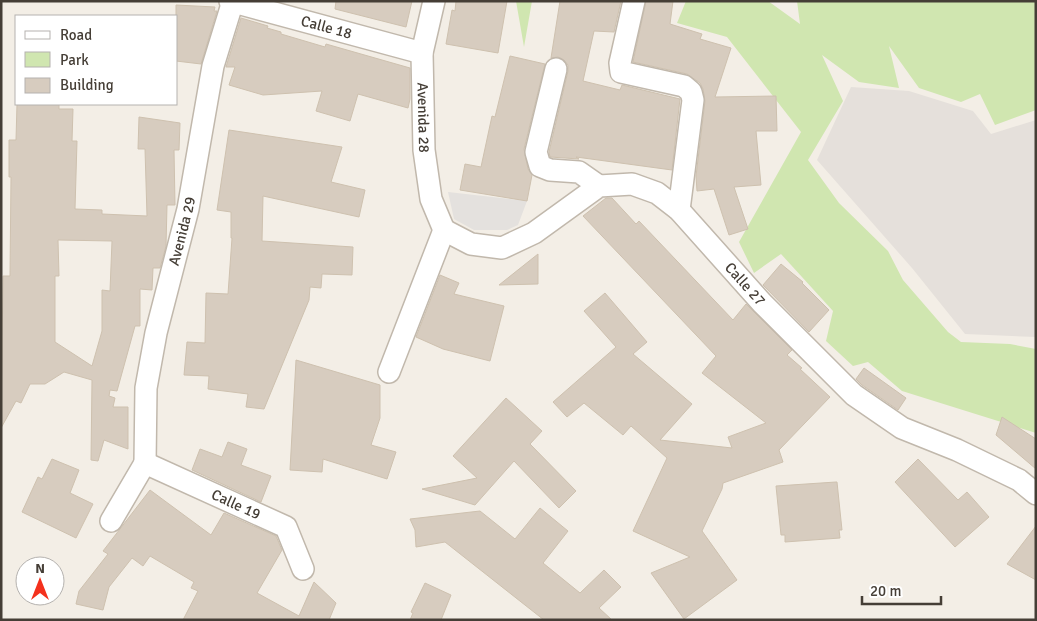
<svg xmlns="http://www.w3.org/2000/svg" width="1037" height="621" font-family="Signika,sans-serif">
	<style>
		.industrial { fill: #e5e0db }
		.green { fill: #d0e6b0 }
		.parking { fill: #e4e1de }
		.building { fill: #d7ccbf; stroke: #cec1af; fill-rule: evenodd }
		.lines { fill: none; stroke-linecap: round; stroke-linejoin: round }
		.street-casing { stroke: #c1b8ac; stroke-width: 24 }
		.street { stroke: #fff; stroke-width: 21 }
		.labels { text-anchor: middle; stroke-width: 4.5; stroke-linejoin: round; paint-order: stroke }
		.street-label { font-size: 15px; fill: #453e36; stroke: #fff }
	</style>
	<rect width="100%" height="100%" fill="#f3eee6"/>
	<path class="industrial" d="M851 87 909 91 973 111 991 134 1036 120V337L965 334 912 268 817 160Z"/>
	<path class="green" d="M516 1H532L524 47Z
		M686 1H768L800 24 797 1H1036V110L995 125 980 94 961 102 919 88 889 46 899 88 859 82 822 55 843 101 808 160 839 203 888 251 903 280 948 332 961 342 1010 344 1036 349V433L902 391 868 362 853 366 826 341 833 311 781 254 754 273 739 242 801 132 727 37 677 23Z"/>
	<path class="parking" d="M448 192 527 201 518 225 507 230H474L454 219Z"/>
	<path class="building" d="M336 1H412L406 27 335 9Z
		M456 1H507L498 53 446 44 452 10 455 11Z
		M560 1H621L614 32 594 31 583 81 620 90 622 85 680 99 672 170 576 157 579 159 550 157 549 152 568 71V65L564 60 558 57 551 58Z
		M646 1H673L670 24 702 34 700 39 731 48 715 97 776 96 777 131H756L761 185 734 187 748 229 729 235 714 189 697 191 696 176 705 101 703 89 700 83 687 74 633 62Z
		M176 5 215 7 214 11H217L201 64 176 61Z
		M241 18 268 26 267 28 281 32V34L325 47 326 44 410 68V99L408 108 358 94 350 121 316 111 322 91 263 95 229 85 235 67H226Z
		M510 56 545 64 524 149 528 169 532 175 527 201 460 190 465 164 481 167 492 116 495 117Z
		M17 104H59V109H73L72 141H77L75 209 102 210V214L147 216 145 149H138L139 117 180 123 179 150H174L175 205H167L166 246 160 268H153L152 290 140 289V326H135L117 391 110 390 109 396 115 398 113 407H128V449L104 440 98 461 91 460 92 380 64 372 45 384H30L21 403 16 401 1 428 3 276H10L11 177H9V140H16ZM58 240 112 241 110 291 102 290V331L92 366 55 342V276H59Z
		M229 130 342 147 331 182 365 190 359 217 263 196 262 241 353 247 352 275 322 274 321 288 310 287 309 300 264 409 246 407 248 394 208 389 209 376 184 375 187 342 205 343 206 293 228 294 232 238H231V212L217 210Z
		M606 198H612L636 224 639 221 733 320 746 304 792 350 787 355 802 368 800 369 830 397 779 450 783 462 723 483 722 489 702 531 737 580 684 619 651 573 690 557 633 531 667 458 631 426 623 435 584 403 567 417 553 402 616 347 584 311 605 293 647 342 633 354 692 404 660 440 732 448 728 437 766 423 702 373 716 356 583 216Z
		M538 254V284L499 285Z
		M781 264 803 282 802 283 829 310 809 332 763 285Z
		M440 275 459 283 454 294 504 306 490 361 443 349 416 337Z
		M296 360 380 385V418L371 445 396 452 387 479 323 459 322 472 290 470Z
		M864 368 906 398 898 410 862 385 856 379Z
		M506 398 542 431 530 444 576 491 559 508 514 461 475 505 422 489 477 478 453 456Z
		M1002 417 1036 439V469L996 435Z
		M228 442 247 449 241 465 271 476 261 502 192 470 200 449 222 457Z
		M52 459 79 470 70 493 93 504 76 538 22 512 38 477 42 479Z
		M918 459 958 500 967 492 989 517 955 547 895 482Z
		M836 482H837L842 530H839L840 538 785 542V535H781L776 486Z
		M150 490 211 535 224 513 276 536 282 550 257 593 299 616 314 582 336 603 329 620H183L198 591 191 588 194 582 150 556 143 566 132 558 109 587 103 610 76 604 79 591 108 554 103 551Z
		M540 508 568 531 543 563 580 593 604 570 621 587 599 608 612 620H544L445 542 416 547 415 530 410 519 480 511 515 539Z
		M1036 526V580L1007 564Z
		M425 583 451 595 441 620H410L413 613 411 612Z"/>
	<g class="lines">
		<g class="street-casing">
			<g id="street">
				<path id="s1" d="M230 1 422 53"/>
				<path id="s2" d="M434 1 422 53 424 150 431 199 444 230"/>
				<path d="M634 1 620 63 621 72 684 86 691 92 693 100 679 210"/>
				<path d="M556 69 536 152 540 166 550 170 579 172 599 186"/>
				<path id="s3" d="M444 230 471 244 502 248 534 233 599 186 632 184 657 193 679 210 762 303 854 395 902 428 957 450 1019 480 1036 494"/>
				<path d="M389 372 444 230"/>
				<path id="s4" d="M145 463 146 388 156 333 188 209 213 66 233 1"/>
				<path id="s5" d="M145 463 286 527 303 569"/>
				<path d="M111 521 145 463"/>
			</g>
		</g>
		<use href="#street" class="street"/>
	</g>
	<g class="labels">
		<g class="street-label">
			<text dy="5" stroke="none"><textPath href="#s1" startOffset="100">Calle 18</textPath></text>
			<text dy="5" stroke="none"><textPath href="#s2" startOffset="118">Avenida 28</textPath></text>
			<text dy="5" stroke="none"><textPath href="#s4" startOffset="236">Avenida 29</textPath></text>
			<text dy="5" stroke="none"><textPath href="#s3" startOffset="364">Calle 27</textPath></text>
			<text dy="5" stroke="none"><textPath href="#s5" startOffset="100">Calle 19</textPath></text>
		</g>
	</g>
	<rect width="1037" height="621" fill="none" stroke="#453e36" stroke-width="5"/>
	<rect x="15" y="15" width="162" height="90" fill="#ffffff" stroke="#b5b2af"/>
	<rect x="25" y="31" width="25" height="8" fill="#ffffff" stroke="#b5b2af"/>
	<text x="60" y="40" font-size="15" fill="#453e36">Road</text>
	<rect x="25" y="52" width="25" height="15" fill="#d0e6b0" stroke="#b5b2af"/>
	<text x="60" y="65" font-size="15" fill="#453e36">Park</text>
	<rect x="25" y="78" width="25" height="15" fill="#d7ccbf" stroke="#b5b2af"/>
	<text x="60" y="90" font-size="15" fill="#453e36">Building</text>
	<g transform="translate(40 581)"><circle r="24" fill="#ffffff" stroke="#b5b2af"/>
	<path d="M0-4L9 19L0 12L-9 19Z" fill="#f4311c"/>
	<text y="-8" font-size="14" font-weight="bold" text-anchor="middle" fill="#453e36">N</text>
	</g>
	<path d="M862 596v8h79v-8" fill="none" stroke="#453e36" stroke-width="2.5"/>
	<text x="870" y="596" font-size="15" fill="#453e36" stroke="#ffffff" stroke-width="4" paint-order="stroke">20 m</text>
</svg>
